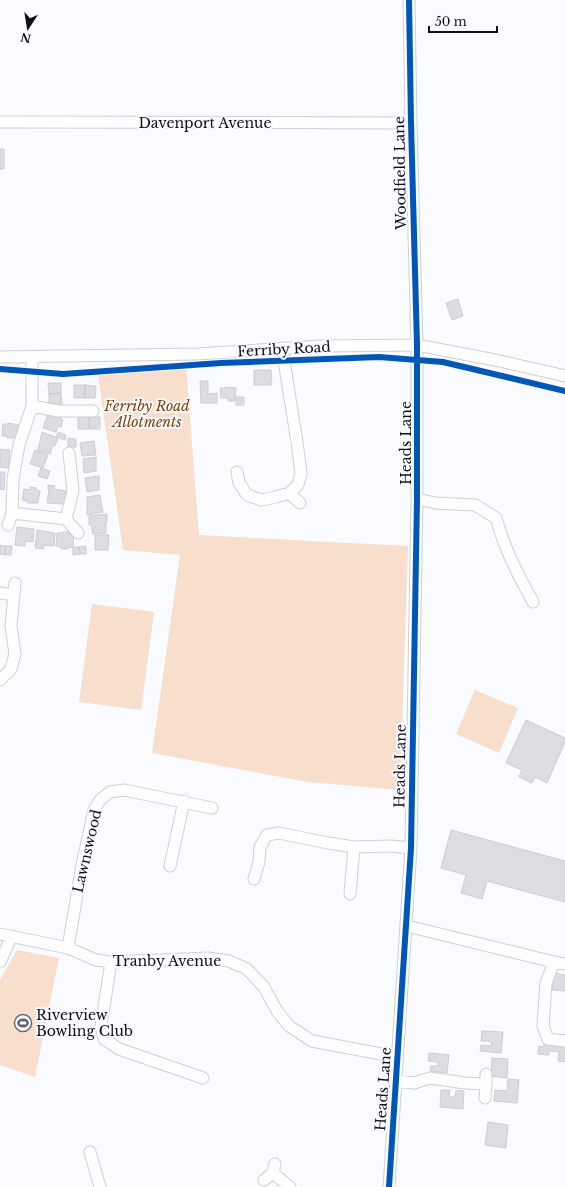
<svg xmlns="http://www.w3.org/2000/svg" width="565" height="1187" font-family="'Libre Baskerville',serif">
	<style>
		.green { fill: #f7decd }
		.building { fill: #dbdde2; stroke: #cbced3 }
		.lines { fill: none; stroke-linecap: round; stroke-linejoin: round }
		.minor-casing { stroke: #ced0d6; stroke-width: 13 }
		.minor { stroke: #fefeff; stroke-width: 11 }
		.cycleway-casing { stroke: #f8faff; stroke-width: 8 }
		.cycleway { stroke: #0057b8; stroke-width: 6 }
		.labels { text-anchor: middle; stroke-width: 4; stroke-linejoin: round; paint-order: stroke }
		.street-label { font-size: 14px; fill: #0e1018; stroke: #f8faff }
		.park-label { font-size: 14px; font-style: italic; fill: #7d4304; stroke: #f8faff }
		.poi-label { font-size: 14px; fill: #0e1018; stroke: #f8faff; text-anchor: start }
	</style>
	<rect width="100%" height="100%" fill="#f9fbfe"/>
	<path class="green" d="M186 365 199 535 408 546 400 790 308 782 152 753 180 555 123 550 97 368Z
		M92 604 154 612 141 710 79 702Z
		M475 690 518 708 499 753 456 734Z
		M17 950 59 958 35 1077 0 1065V980Z"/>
	<path class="building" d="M0 149H4V169H0Z
		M458 299 463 316 452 320 446 303Z
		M254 370H271L272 380H271V385H254Z
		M200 381H208V394L217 393V403H201Z
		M48 383H61V393L49 394Z
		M74 385H85V398H74Z
		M85 385 96 386 95 398H85Z
		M225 387 236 388 235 401H228V398H221L220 388H225Z
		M61 393 62 404 49 405V394Z
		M236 397H244V405H236Z
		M48 414 61 418V419L63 420 61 427 58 426 56 432 43 428Z
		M78 417H89V429H78Z
		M89 417H100V429H89Z
		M8 423 19 425 17 438H7V436H2L3 424H8Z
		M42 432 58 438 55 446 53 445 50 454 38 450Z
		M58 432 66 435 65 440 56 437Z
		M68 438 76 439V447H68Z
		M94 441 96 455 82 456 80 443Z
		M0 449 10 450 8 468 0 467Z
		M35 450 48 455 43 468 30 464Z
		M96 457V471L84 473 83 459Z
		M41 468 50 471 47 479 38 476Z
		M0 472H5L4 490 0 489Z
		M99 476V490L87 492 85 478Z
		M48 485 55 486 54 489 66 491 64 504 47 503 49 489H48Z
		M30 487 36 488V490L40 491 38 503H27V501L22 500 24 489 30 490Z
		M100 495 103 512 87 515V497Z
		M107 514V522H106V533L93 534 91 525H89V516Z
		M17 527 34 529 33 542 25 541V546L15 545Z
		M37 530 55 533 54 546 44 545 43 549 35 548Z
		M63 532H70L69 534H74L73 548 68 547V549H61V547L56 546 57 533H62Z
		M95 535H109L108 550H95Z
		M0 545 5 546V555L0 554Z
		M5 546H12L11 555H5Z
		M86 546V554H80L79 547Z
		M73 547H79L80 554 73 555Z
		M526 720 565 738V742L547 783 535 777 532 783 519 777 522 770 506 763Z
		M451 830 565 861V902L487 881 482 899 461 893 466 875 441 868Z
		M554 973 565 975V991L552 990Z
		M482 1031 503 1032 501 1053 480 1051 481 1045 492 1046 491 1041H481Z
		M544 1043 565 1045V1062L558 1061 559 1052 549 1051V1055L538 1054 539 1046 544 1047Z
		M429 1053 449 1055 447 1073 430 1071 431 1066H438V1062L428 1061Z
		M492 1058 508 1059 507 1078 491 1076Z
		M508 1079 519 1080 517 1103 494 1101 495 1090 507 1091Z
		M441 1090H450L449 1097H455L456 1090 464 1091 463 1109 440 1107Z
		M488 1122 508 1125 506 1148 485 1145Z"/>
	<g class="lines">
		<g class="minor-casing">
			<path id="minor" d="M0 122 411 123
				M0 357 198 354 321 346 417 345 500 361 565 376
				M32 357V406L19 445 13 479 12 513 66 519 73 491 69 453
				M32 406 58 411H93
				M237 472 239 483 247 495 261 500 276 497 289 493 298 485 301 473 297 442 282 348
				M289 493 300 503
				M417 499 435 503 475 505 496 518C505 550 517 573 533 602
				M66 519 78 533
				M8 525 12 513
				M0 593 13 595
				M0 680 11 669 15 654 11 626 15 583
				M170 866 184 801
				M254 879 259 862 260 847 267 835 279 833 328 843 354 847 391 846 411 848
				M350 894 354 847
				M407 926 554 962 546 983 543 1026 548 1039 565 1041
				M0 934 68 948 96 960 111 962 208 958 229 961 247 969 264 987 277 1011 289 1026 312 1041 397 1057
				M68 948 82 865 94 810 100 800 110 792 124 790 212 808
				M0 962 12 936
				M111 962 101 1026 104 1039 119 1049 203 1078
				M554 962 565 964
				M396 1081 414 1083 430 1078 465 1083 486 1084 485 1098
				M486 1084V1074
				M90 1152 100 1187
				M273 1173 290 1187
				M264 1180 273 1173 275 1164
				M389 1187 411 848 417 499V345L411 123 409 0"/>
		</g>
		<use href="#minor" class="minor"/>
		<g class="cycleway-casing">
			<path id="cycleway" d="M0 369 63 374 221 363 379 357 443 362 565 391
				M389 1187 411 848 417 499V345L411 123 409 0"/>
		</g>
		<use href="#cycleway" class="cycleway"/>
	</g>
	<defs>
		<g id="stadium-ring" transform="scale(0.9)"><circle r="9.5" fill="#f8faff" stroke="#606268" stroke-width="1.5"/><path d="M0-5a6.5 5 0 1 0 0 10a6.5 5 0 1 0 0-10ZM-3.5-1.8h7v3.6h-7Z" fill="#606268"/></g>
	</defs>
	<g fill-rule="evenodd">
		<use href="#stadium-ring" x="23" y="1023"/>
	</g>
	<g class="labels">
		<g class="street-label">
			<text x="205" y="128">Davenport Avenue</text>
			<text transform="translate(400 173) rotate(-91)" y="5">Woodfield Lane</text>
			<text transform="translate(284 349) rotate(-3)" y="5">Ferriby Road</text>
			<text transform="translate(406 443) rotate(-90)" y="5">Heads Lane</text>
			<text transform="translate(400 766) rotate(-89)" y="5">Heads Lane</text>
			<text transform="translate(87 851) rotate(-77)" y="5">Lawnswood</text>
			<text x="167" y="966">Tranby Avenue</text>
			<text transform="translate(383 1089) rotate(-86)" y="5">Heads Lane</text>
		</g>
		<g class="park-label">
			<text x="147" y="411">Ferriby Road<tspan x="147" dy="16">Allotments</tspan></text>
		</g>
		<g class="poi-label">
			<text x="36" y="1020">Riverview<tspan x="36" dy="16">Bowling Club</tspan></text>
		</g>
	</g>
	<g transform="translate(28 28) rotate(192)" stroke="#f8faff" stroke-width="3" paint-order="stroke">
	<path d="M0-3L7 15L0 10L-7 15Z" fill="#0e1018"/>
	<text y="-6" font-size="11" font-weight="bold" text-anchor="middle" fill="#0e1018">N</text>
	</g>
	<path d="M429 26v6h68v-6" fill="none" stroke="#0e1018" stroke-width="2"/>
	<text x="435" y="26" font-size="12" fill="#0e1018" stroke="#f8faff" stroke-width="3" paint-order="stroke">50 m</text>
</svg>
